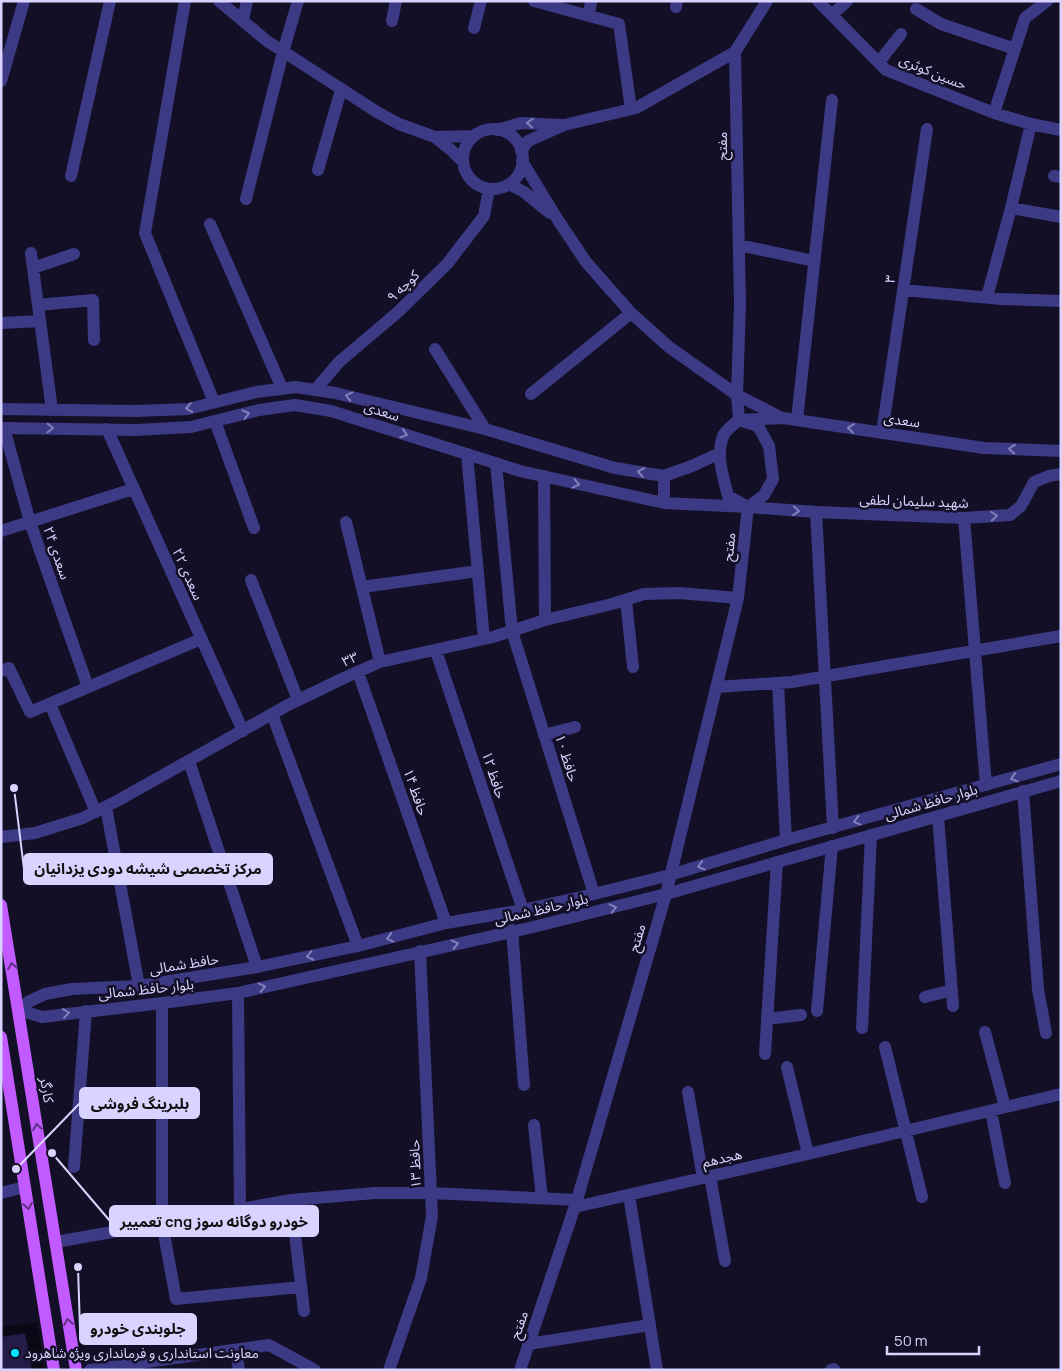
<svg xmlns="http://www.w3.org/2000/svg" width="1062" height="1371" font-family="Manrope,'Noto Sans Arabic',sans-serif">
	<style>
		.shadow { fill: #0007 }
		.building { fill: #241b47 }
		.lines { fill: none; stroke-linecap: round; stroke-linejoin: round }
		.minor { stroke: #3d3a85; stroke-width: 12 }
		.tertiary { stroke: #3d3a85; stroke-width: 12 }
		.primary { stroke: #c25bff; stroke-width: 12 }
		.oneway { stroke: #837fbc }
		.oneway2 { stroke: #623188 }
		.poi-dot { fill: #00e5ff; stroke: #130f26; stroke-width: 2 }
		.labels { text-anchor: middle; stroke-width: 5; stroke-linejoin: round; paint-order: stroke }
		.street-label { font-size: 14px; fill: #d9d4ff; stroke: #130f26 }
		.poi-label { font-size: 14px; fill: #d9d4ff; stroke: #130f26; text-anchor: start }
		.leader { fill: none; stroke: #d9d4ff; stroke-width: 2 }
		.callout-dot { fill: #d9d4ff; stroke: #130f26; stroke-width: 2 }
		.callout { fill: #d9d4ff; stroke: #d9d4ff; stroke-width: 2 }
		.callout-label { font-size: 15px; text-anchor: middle; font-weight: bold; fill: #111 }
	</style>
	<rect width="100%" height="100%" fill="#130f26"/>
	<path class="shadow" d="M37 1322 45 1370H1V1327Z"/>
	<path class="building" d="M25 1333 32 1370H1V1337Z"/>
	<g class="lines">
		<path class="minor" d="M185 1 145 233 214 402
			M219 1 267 41 377 112 399 124 435 137 451 150 463 162
			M534 1 619 24 631 109
			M818 1 886 70 994 113 1031 124 1061 130
			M676 7 677 1
			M916 9 941 24 1015 49
			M832 15 847 1
			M589 16 591 1
			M243 20 247 1
			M392 21 396 1
			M474 28 481 1
			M879 62 901 34
			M1 81 24 1
			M994 113 1025 18 1047 1
			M463 159a30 30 0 1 1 60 0a30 30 0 1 1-60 0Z
			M497 130 521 123 562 125
			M435 137 474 136
			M521 151 528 141 564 125 636 108 735 52
			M522 161 556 217 586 262 631 313 669 347 737 395
			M318 170 341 90
			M71 176 110 1
			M1054 176 1061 177
			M509 184 524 192 550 213
			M246 199 283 52 298 1
			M1011 208 1061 217
			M210 224 282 388
			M739 245 814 261
			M31 253 52 410
			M33 268 74 254
			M903 290 1002 299 1061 301
			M987 297 1011 208 1031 124
			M38 305 93 300 94 340
			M1 323 40 321
			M435 349 485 429
			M315 390 339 362 398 312 447 264 484 216 489 189
			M531 394 631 313
			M739 420 737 395 740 304 735 52 767 1
			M797 420 832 100
			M215 421 254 528
			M4 428 30 522 88 687
			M107 429 243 731
			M882 433 927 129
			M467 454 484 639
			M496 463 512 631 594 894
			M544 476 545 620
			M816 512 833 828
			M964 518 986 785
			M346 522 380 662
			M1 531 133 489
			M251 580 298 700
			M362 587 478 571
			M626 600 633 667
			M436 651 523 910
			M1 671 9 668 30 712 201 639
			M358 672 446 923
			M778 683 786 840
			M716 687 792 682 1061 636
			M50 704 96 812
			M272 714 358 946
			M544 735 575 727
			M189 761 257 967
			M1023 791 1038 989 1046 1033
			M106 807 139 986
			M938 816 953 1006
			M1 837 35 833 83 818 117 801 288 705 346 677 380 662 493 637 545 620 612 604 644 594 679 593 738 598
			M512 930 524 1085
			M238 993 240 1209
			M925 997 952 990
			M162 1003V1223L176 1299 301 1287
			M817 1011 832 846
			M767 1019 801 1015
			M862 1028 871 835
			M985 1032 1005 1107
			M885 1047 922 1197
			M765 1054 777 862
			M787 1067 808 1154
			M688 1092 703 1178
			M991 1111 1005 1183
			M534 1125 542 1198
			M74 1167 86 1011
			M710 1176 725 1261
			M1 1193 25 1187
			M629 1195 657 1370
			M291 1200 304 1311
			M575 1207 808 1154 1061 1094
			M56 1242 291 1200 375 1193H431L577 1200
			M528 1344 650 1325
			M236 1350 239 1370
			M90 1370 269 1345 315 1370
			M389 1370 421 1278 432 1216 420 951
			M520 1370 577 1200 666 894 738 598 748 507
			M831 1370 834 1369"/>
		<path class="tertiary" d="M737 395 780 417
			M1 409 135 411 188 409 256 392 296 387 335 393 485 429 615 468 664 476 692 466 720 453
			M739 420 783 418 984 448 1061 451
			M739 420 758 426 769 446 773 479 764 495 748 507 728 496C723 476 715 454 724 434 727 429 734 424 739 420Z
			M1 428 136 430 191 427 259 410 295 405 331 411 520 471 664 503 748 507 816 512 964 518 1010 515 1021 506 1034 482 1049 476 1061 474
			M664 476V503
			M1061 764 786 840 670 875 594 894 523 910 446 923 358 946 257 967 139 986 72 989 45 994 28 1002 19 1010 42 1017 162 1003 238 993 529 928 666 894 1061 781"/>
		<path class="primary" d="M1 905 76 1370
			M1 1037 54 1370"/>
	</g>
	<defs><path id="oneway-chevron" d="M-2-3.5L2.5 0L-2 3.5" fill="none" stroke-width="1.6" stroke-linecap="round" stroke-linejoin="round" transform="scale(1.25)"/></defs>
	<g class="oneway">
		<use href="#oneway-chevron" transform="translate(530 123) rotate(-176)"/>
		<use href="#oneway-chevron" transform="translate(349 396) rotate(-166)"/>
		<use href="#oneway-chevron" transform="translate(189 408) rotate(171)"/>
		<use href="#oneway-chevron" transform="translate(246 414) rotate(-14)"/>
		<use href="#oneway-chevron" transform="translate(50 428) rotate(1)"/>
		<use href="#oneway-chevron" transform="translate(851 428) rotate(-172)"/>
		<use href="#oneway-chevron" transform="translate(404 434) rotate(18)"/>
		<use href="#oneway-chevron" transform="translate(1012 449) rotate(-176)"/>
		<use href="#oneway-chevron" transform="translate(641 472) rotate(-170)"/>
		<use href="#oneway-chevron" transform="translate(576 484) rotate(13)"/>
		<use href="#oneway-chevron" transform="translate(796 511) rotate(5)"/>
		<use href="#oneway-chevron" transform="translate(994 516) rotate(-4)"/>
		<use href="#oneway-chevron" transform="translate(1014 778) rotate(164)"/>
		<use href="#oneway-chevron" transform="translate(857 821) rotate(165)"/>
		<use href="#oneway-chevron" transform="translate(701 866) rotate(164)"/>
		<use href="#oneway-chevron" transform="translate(613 908) rotate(-14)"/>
		<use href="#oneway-chevron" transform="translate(390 938) rotate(165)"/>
		<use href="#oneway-chevron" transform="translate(455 944) rotate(-13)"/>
		<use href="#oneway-chevron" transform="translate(310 956) rotate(168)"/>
		<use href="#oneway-chevron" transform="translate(262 987) rotate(-13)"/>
		<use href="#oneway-chevron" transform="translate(66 1013) rotate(-8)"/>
	</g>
	<g class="oneway2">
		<use href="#oneway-chevron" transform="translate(12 966) rotate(-99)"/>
		<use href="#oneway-chevron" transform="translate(37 1127) rotate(-99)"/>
		<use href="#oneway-chevron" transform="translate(28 1206) rotate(81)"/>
		<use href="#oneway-chevron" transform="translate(68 1322) rotate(-99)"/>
	</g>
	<circle class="poi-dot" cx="15" cy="1353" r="5"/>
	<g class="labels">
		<g class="street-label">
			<text transform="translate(933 72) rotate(22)" y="5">حسین کوثری</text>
			<text transform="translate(722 146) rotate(-91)" y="5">مفتح</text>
			<text transform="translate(890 279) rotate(-82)" y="5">۳</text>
			<text transform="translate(403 286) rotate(-44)" y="5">کوچه ۹</text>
			<text transform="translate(382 411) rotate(18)" y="5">سعدی</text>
			<text transform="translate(902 420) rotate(8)" y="5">سعدی</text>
			<text transform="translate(914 501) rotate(2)" y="5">شهید سلیمان لطفی</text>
			<text transform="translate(729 547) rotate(-84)" y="5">مفتح</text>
			<text transform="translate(57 553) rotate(71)" y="5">سعدی ۲۴</text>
			<text transform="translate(188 574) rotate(66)" y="5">سعدی ۲۲</text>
			<text transform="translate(350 659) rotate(-23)" y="5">۳۳</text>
			<text transform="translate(567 758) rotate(73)" y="5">حافظ ۱۰</text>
			<text transform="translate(494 775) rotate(72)" y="5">حافظ ۱۲</text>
			<text transform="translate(416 792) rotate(71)" y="5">حافظ ۱۴</text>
			<text transform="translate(931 802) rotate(-16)" y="5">بلوار حافظ شمالی</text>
			<text transform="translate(541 909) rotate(-13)" y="5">بلوار حافظ شمالی</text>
			<text transform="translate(637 938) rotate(-74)" y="5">مفتح</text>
			<text transform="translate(184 964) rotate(-9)" y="5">حافظ شمالی</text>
			<text transform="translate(146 989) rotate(-6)" y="5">بلوار حافظ شمالی</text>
			<text transform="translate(47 1090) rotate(81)" y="5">کارگر</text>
			<text transform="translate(722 1158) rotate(-13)" y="5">هجدهم</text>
			<text transform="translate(415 1164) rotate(-92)" y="5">حافظ ۱۳</text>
			<text transform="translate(519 1325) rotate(-71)" y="5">مفتح</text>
		</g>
		<g class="poi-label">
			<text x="25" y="1358">معاونت استانداری و فرمانداری ویژه شاهرود</text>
		</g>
	</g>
	<path class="leader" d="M14 788L24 869M16 1169L80 1103M52 1153L110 1221M78 1267L80 1329"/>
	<g class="callout-dot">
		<circle cx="14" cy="788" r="5"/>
		<circle cx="16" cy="1169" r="5"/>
		<circle cx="52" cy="1153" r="5"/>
		<circle cx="78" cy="1267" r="5"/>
	</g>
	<g class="callout">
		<rect x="24" y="854" width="248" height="30" rx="5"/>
		<rect x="80" y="1088" width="119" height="30" rx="5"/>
		<rect x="110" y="1206" width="208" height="30" rx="5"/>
		<rect x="80" y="1314" width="116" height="30" rx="5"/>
	</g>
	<g class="callout-label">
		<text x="148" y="874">مرکز تخصصی شیشه دودی یزدانیان</text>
		<text x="140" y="1109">بلبرینگ فروشی</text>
		<text x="214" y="1227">تعمییر cng خودرو دوگانه سوز</text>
		<text x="138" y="1334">جلوبندی خودرو</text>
	</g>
	<rect width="1062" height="1371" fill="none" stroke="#d9d4ff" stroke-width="5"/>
	<path d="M887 1346v8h92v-8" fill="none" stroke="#d9d4ff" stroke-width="2.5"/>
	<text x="894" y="1346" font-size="15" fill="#d9d4ff" stroke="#130f26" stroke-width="4" paint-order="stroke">50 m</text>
</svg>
